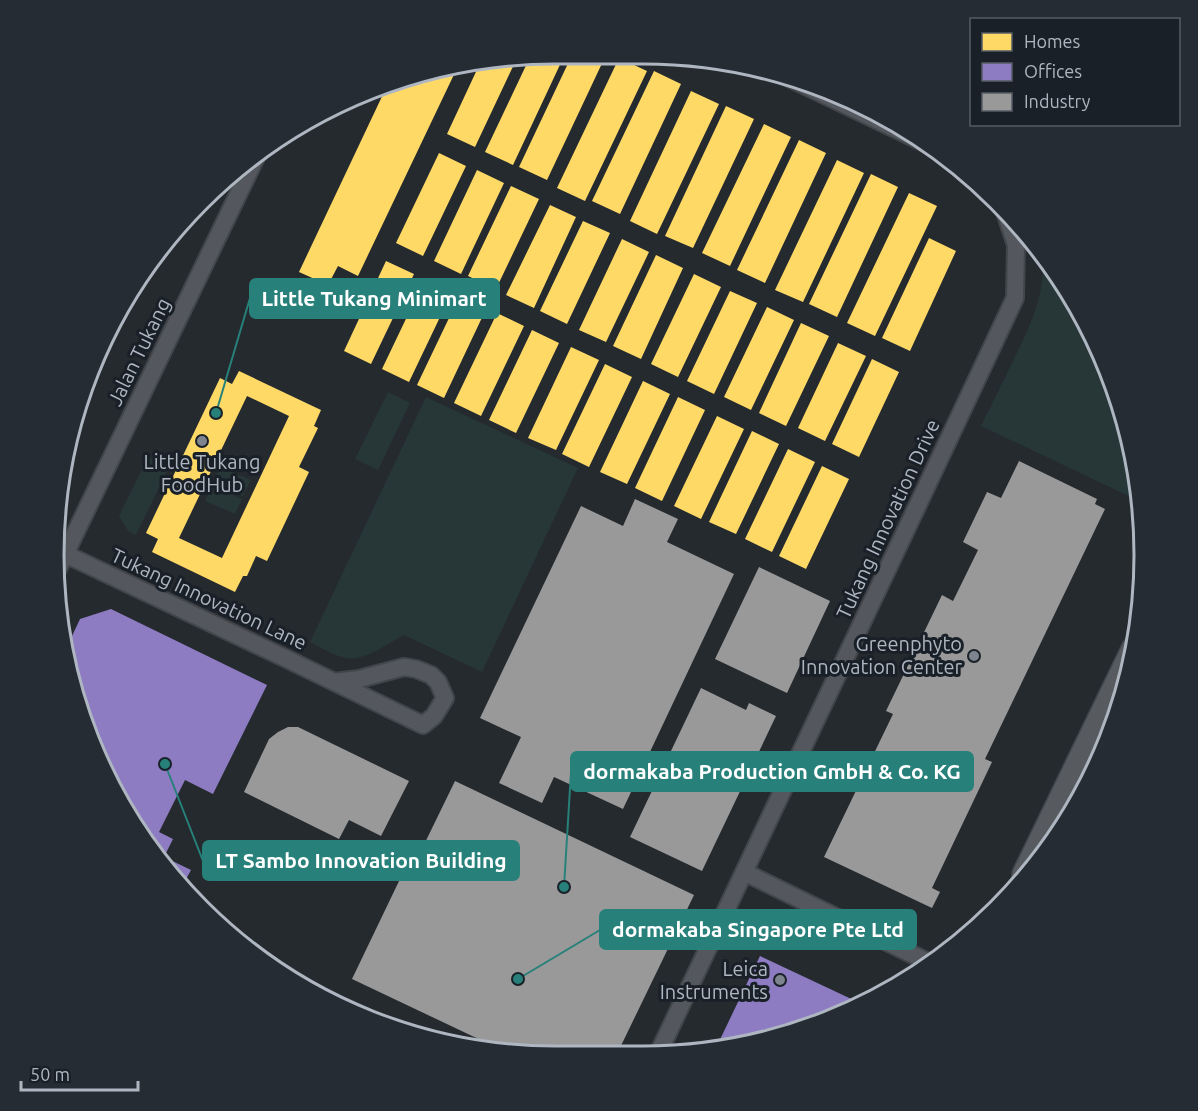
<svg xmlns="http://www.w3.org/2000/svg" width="1198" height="1111" font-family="Ubuntu,sans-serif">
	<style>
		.green { fill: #273637 }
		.homes { fill: #ffd966; fill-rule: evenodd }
		.offices { fill: #8e7cc3 }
		.industry { fill: #999 }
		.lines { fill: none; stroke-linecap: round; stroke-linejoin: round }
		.minor-casing { stroke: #42464a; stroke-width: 20 }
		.primary-casing { stroke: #42464c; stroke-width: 30 }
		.minor { stroke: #54585e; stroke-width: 16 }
		.primary { stroke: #575b5f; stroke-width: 27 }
		.poi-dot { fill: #7e858e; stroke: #1a2028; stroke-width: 2 }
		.labels { text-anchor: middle; stroke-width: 6; stroke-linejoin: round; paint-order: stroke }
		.street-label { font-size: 20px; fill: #aeb6c1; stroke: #1a2028 }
		.poi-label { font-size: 20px; fill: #aeb6c1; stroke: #1a2028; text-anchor: end }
		.rim { fill: none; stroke: #aeb6c1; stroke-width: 3 }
		.leader { fill: none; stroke: #27807a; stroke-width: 2 }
		.callout-dot { fill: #27807a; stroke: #1a2028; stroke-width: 2 }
		.callout { fill: #27807a; stroke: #27807a; stroke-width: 2 }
		.callout-label { font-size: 21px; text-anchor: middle; font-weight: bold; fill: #fff }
	</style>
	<rect width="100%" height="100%" fill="#252a2f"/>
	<path class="green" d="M1042 256 1060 277 1106 364 1134 458 1139 501 981 426C991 405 1002 384 1012 363 1028 330 1047 294 1042 256Z
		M388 392 410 403 378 470 355 459Z
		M426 397 578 468 482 672 404 635C389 643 363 662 346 658 334 656 322 648 310 642Z
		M148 457 169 467 136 535 128 531 119 516Z
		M220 467 251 480 243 496 214 482Z
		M212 485 242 499 235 514 205 501Z"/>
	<path class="homes" d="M556 54H565L513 165 485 152 530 57Z
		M572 55 605 57 547 180 519 167Z
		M517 58 475 147 447 134 481 61Z
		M619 58 647 71 585 201 557 188Z
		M459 64 358 276 338 266 328 285 299 272 386 88Z
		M654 71 681 84 620 214 592 201Z
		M691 91 719 104 657 234 630 221Z
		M726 106 754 119 693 248 665 236Z
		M764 124 791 137 730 266 702 253Z
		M799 140 826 153 765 283 737 270Z
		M439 153 466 166 423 256 396 243Z
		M837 160 864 173 803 302 775 290Z
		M477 170 504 183 461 274 434 261Z
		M871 174 898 187 837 317 809 304Z
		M511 186 539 199 496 289 468 276Z
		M909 193 937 206 875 336 847 323Z
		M550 205 576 217 534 308 506 295Z
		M583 221 610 233 567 324 540 311Z
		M929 238 956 251 910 351 882 338Z
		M622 239 649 252 606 342 579 330Z
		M656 255 683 268 641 359 613 346Z
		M386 261 414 274 371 364 344 351Z
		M694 274 721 287 678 377 651 364Z
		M425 279 452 292 409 382 382 369Z
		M730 291 757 303 714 394 687 381Z
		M460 295 487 307 444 398 417 385Z
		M767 307 794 320 751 410 724 397Z
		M497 313 524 326 481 416 454 403Z
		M801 323 829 336 786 426 759 413Z
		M532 330 559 343 516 433 489 420Z
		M838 343 866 356 825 441 798 428Z
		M571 347 599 360 556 450 528 438Z
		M872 359 899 372 859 457 832 444Z
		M605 364 632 377 589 467 562 454Z
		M239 371 321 410 314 426 318 428 299 467 309 472 267 561 256 556 247 576H243L235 592 152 552 158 539 146 533 220 378 232 384ZM247 396 289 416 222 558 179 538Z
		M643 381 670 394 627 484 600 472Z
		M678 397 705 410 662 501 635 488Z
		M717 416 744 429 701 519 674 506Z
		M752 431 779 444 736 534 709 522Z
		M788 449 815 462 772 552 745 539Z
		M822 466 849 479 806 569 779 556Z"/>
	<path class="offices" d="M111 609 267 685 213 794 185 780 159 832 173 839 164 857 191 870 182 887 139 834 92 747 64 653 80 619Z
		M760 956 862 1004 834 1019 740 1047 715 1050Z"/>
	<path class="industry" d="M1019 461 1097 499 1095 504 1105 509 985 759 992 762 932 888 940 892 932 908 824 857 893 714 886 711 942 595 953 601 978 550 963 542 987 492 1001 498Z
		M635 499 678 519 667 542 734 574 623 809 554 777 542 803 499 783 521 737 480 718 581 506 623 526Z
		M759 567 830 601 787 693 715 659Z
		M701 688 746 710 749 703 776 716 702 871 630 837Z
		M288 727H298L409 781 381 836 349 820 339 839 244 792 269 739 278 732Z
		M455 781 694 895 616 1056 508 1053 352 979 412 854 418 857Z"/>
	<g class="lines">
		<g class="minor-casing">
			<path id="minor" d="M789 78 931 146
				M65 554 287 659 423 725 434 716 445 698 438 682 431 675 416 669 404 667 359 679 334 682
				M58 569 258 153
				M744 872 932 964
				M657 1056 923 494 1015 298 1016 245 1004 209"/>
		</g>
		<g class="primary-casing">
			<path id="primary" d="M1026 875 1135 650"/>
		</g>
		<use href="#minor" class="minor"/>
		<use href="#primary" class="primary"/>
	</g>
	<g class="poi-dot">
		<circle cx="202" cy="441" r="6"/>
		<circle cx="974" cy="656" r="6"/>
		<circle cx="780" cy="980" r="6"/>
	</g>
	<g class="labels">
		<g class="street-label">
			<text transform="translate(139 352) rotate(-64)" y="7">Jalan Tukang</text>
			<text transform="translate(888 519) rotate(-65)" y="7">Tukang Innovation Drive</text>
			<text transform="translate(209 599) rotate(25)" y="7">Tukang Innovation Lane</text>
		</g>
		<g class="poi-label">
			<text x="202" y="469" text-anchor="middle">Little Tukang<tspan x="202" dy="23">FoodHub</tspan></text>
			<text x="962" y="651">Greenphyto<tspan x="962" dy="23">Innovation Center</tspan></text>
			<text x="768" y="976">Leica<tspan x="768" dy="23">Instruments</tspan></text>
		</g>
	</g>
	<path d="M0 0H1198V1111H0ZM555 64H643A491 491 0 0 1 1134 555V555A491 491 0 0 1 643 1046H555A491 491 0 0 1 64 555V555A491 491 0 0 1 555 64Z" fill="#262c34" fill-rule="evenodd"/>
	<path class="rim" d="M555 64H643A491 491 0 0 1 1134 555V555A491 491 0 0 1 643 1046H555A491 491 0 0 1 64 555V555A491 491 0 0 1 555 64Z"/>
	<path class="leader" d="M216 413L250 298M564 887L571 772M165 764L203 861M518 979L600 930"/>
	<g class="callout-dot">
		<circle cx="216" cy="413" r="6"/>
		<circle cx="564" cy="887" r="6"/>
		<circle cx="165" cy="764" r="6"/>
		<circle cx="518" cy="979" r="6"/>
	</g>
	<g class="callout">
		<rect x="250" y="279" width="249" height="39" rx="6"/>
		<rect x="571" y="752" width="402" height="39" rx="6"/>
		<rect x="203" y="841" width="316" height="39" rx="6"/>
		<rect x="600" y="910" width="316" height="39" rx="6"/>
	</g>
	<g class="callout-label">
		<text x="374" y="306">Little Tukang Minimart</text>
		<text x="772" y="779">dormakaba Production GmbH &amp; Co. KG</text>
		<text x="361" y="868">LT Sambo Innovation Building</text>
		<text x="758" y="937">dormakaba Singapore Pte Ltd</text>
	</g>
	<rect x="970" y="18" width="210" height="108" fill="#1a2028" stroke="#555c65" stroke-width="1.5"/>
	<rect x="982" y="33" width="30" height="18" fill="#ffd966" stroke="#555c65" stroke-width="1.5"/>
	<text x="1024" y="48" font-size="18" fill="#aeb6c1">Homes</text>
	<rect x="982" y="63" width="30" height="18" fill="#8e7cc3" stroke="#555c65" stroke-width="1.5"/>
	<text x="1024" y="78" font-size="18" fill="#aeb6c1">Offices</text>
	<rect x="982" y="93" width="30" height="18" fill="#999999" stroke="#555c65" stroke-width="1.5"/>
	<text x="1024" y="108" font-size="18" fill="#aeb6c1">Industry</text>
	<path d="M21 1081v9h117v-9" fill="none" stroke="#aeb6c1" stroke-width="3"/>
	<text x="30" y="1081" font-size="18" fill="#aeb6c1" stroke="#1a2028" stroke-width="4.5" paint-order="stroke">50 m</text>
</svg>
